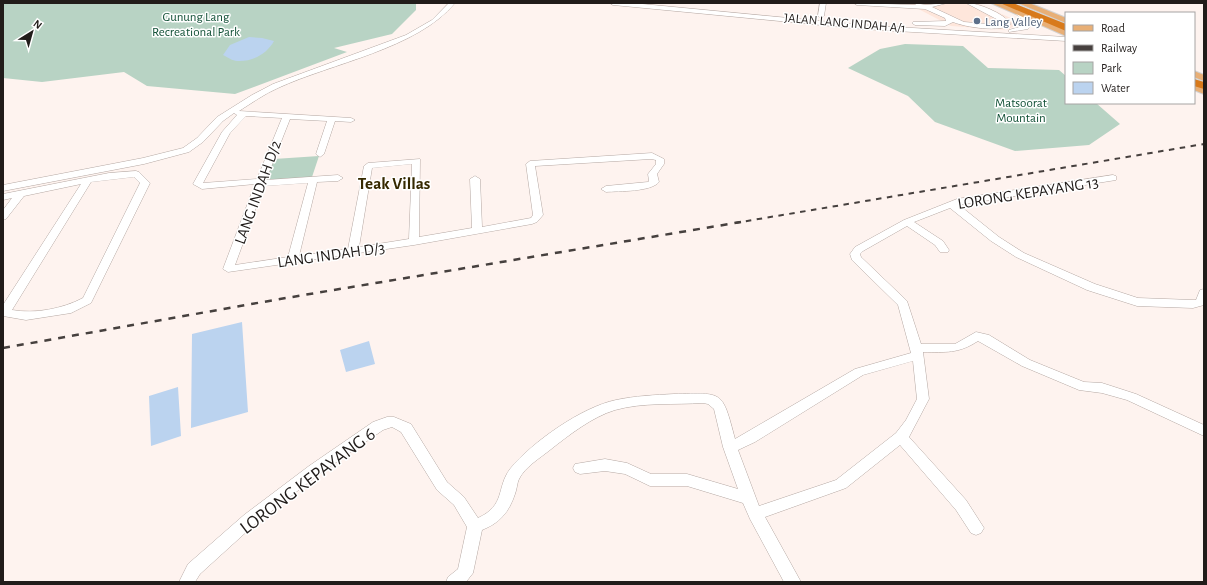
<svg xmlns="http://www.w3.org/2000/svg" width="1207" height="585" font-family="'Alegreya Sans',sans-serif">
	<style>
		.commercial { fill: #fee6db }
		.green { fill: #b8d3c4 }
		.water { fill: #bbd3ef }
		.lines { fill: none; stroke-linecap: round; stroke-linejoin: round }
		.minor-casing { stroke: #b5a8a3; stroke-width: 1 }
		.major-casing { stroke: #d3d2d1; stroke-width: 2 }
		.highway-casing { stroke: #d3d2d1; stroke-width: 1 }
		.minor { fill: #fff; fill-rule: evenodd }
		.major { fill: #e8af76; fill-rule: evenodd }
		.highway { fill: #d87a1b; fill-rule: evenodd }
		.rail-far1 { stroke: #46403e; stroke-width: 2; stroke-dasharray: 5.5 5.5; stroke-linecap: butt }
		.rail { stroke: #46403e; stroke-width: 2.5; stroke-dasharray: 7 7; stroke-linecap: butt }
		.service-dot { fill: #5c6f8a; stroke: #fff; stroke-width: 1.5 }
		.labels { text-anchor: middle; stroke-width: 3; stroke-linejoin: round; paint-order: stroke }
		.far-park-label { font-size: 13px; fill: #115036; stroke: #fff }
		.far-service-label { font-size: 13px; fill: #4e5e75; stroke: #fff; text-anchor: start }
		.far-street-label { font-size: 13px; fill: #211c1a; stroke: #fff }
		.street-label { font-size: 16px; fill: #211c1a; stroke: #fff }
		.neighbourhood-label { font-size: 17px; font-weight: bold; fill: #352900; stroke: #fff }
		.near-street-label { font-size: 19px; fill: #211c1a; stroke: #fff }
	</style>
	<rect width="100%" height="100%" fill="#fef3ef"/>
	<path class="commercial" d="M907 3H977L1015 20V25L1008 30 951 26Z"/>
	<path class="green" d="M3 3H416V10L392 34 334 48 347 52 235 94 147 86 124 72 42 82 3 78Z
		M905 44 963 46 988 68 1059 70 1066 76V103H1096L1120 124 1089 145 1015 151 935 122 908 96 848 68 880 49Z
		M319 156 312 177 266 180 274 159Z"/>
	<path class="water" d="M249 37 262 38 274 41C267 54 252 62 237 61 233 61 227 57 223 55L230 45Z
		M242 322 248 412 191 428 192 334Z
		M369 341 375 364 346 372 340 350Z
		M178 387 181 436 151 446 149 396Z"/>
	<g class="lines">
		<g class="minor-casing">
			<path id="minor" d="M449 3H455C417 49 332 63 278 88 264 94 252 103 239 111L351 118 355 120 351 122 335 121 324 154 320 157 316 154 327 121 290 119 266 180 338 175 343 178 338 181 317 182 299 256 348 249 364 166 368 163 420 159 419 237 472 228 470 179 475 176 480 179 482 227 531 218 533 215 526 164 530 161 652 153 664 159V164L657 174 659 182C651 192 619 191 606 192L601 189 606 186 648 182 649 181 648 174 656 164V160L651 159 535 166 543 215 537 222 532 224 414 245 228 272 223 269 255 184 202 189 193 184 222 132 237 115 234 113 223 121 203 142 189 152 144 164 3 191V185L143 158 183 148 197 138 217 117 252 95 273 84 406 35 432 20ZM246 116 282 118 257 179 203 183 230 133ZM412 164 409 239 359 247 372 168ZM308 183 288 257 235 265 264 186Z
				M610 3H632L862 25 1066 37V41L862 29 613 5Z
				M820 3H826L824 16 821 18 818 16Z
				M854 3 916 5 914 3 926 5 947 3 932 7 964 22 1000 25 1004 23 966 3C979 3 1003 13 1011 24 1001 33 965 27 953 22L945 26 915 25 912 23 913 22 946 21 945 18 925 9 857 5Z
				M1016 12C1023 11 1031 18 1032 25L1028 29 1009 32V30L1026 25 1025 22 1016 14Z
				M136 171 139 172 150 183 91 303 71 313 26 320 3 316V305L81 184 24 196 6 219 3 220V210L12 198 3 200V194L109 173ZM134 177 140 183 83 298C62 309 35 314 12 310L91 182Z
				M1113 175 1116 176V180L959 205 999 237 1024 253 1095 284 1138 298 1193 300H1196L1200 290 1204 289V305L1193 308 1137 306 1087 290 1016 257 991 241 950 208 914 222 943 241 949 250 948 252H940L935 245 907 226 863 251 860 254 861 257 907 301 921 344H955L976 332 989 335 1030 360 1084 382 1102 383 1136 394 1204 425V436L1127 400 1102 393 1079 390 1022 366 978 341C958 354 946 352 923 352L929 399 909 437 966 500 984 528 981 533 976 535 971 533 956 510 900 445 846 488 765 517 801 582H784L750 519 743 503 687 486H650L625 474 605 471 580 474 575 472 573 468 575 464 605 459 627 463 651 474H687L738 489 723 447 714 409 708 404 703 403C675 405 643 402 615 410 592 417 569 435 550 450 540 458 525 467 519 479 517 483 517 489 515 494 509 512 500 523 482 530L473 573 466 582H446L448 577 458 569 467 527 454 505 437 490 401 432 392 427 383 430 319 474 254 525 200 574 195 582H179L188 564 244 515 309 466 373 422 387 417H394L411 424 447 482 464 497 478 518C506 505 496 488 510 469 532 442 582 407 616 400 635 396 655 395 674 394 724 393 722 390 735 439L855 369 911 353 898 305 852 260 850 254 855 247 904 220 957 199ZM913 361 917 399 906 420 896 433 836 480 759 506 738 450 755 442 863 375Z"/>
		</g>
		<g class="major-casing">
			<path id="major" d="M991 3H1002L1066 30V36Z
				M1018 3H1029L1066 18V23Z
				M1194 71 1204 75V81L1194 77Z
				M1194 84 1204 88V94L1194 90Z"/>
		</g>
		<g class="highway-casing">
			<path id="highway" d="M1000 3H1013L1066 24V31Z
				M1194 79 1204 82V89L1194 86Z"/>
		</g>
		<use href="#minor" class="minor"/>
		<use href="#major" class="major"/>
		<use href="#highway" class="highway"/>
		<path class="rail-far1" d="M735 223 1204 144"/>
		<path class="rail" d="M3 348 280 299 741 222"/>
	</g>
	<circle class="service-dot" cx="977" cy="21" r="4"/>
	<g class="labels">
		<g class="far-park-label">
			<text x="196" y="21">Gunung Lang<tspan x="196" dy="15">Recreational Park</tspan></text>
			<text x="1021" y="107">Matsoorat<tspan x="1021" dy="15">Mountain</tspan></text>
		</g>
		<g class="far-service-label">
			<text x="985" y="26">Lang Valley</text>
		</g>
		<g class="far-street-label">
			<text transform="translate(845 22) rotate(5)" y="5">JALAN LANG INDAH A/1</text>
		</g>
		<g class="street-label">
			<text transform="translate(257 192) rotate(-70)" y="6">LANG INDAH D/2</text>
			<text transform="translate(1028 192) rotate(-9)" y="6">LORONG KEPAYANG 13</text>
			<text transform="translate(331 254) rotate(-8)" y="6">LANG INDAH D/3</text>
		</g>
		<g class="neighbourhood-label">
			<text x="394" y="189">Teak Villas</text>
		</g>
		<g class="near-street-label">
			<text transform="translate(307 480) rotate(-37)" y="7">LORONG KEPAYANG 6</text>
		</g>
	</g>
	<rect width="1207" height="585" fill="none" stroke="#211c1a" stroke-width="8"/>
	<rect x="1065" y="12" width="130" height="92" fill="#ffffff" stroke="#a6a4a3"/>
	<rect x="1073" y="25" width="20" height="6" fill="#e8af76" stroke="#a6a4a3"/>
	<text x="1101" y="32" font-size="12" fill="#211c1a">Road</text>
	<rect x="1073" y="45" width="20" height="6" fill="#46403e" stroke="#a6a4a3"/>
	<text x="1101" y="52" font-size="12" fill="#211c1a">Railway</text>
	<rect x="1073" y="62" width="20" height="12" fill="#b8d3c4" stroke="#a6a4a3"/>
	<text x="1101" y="72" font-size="12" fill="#211c1a">Park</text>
	<rect x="1073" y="82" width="20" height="12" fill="#bbd3ef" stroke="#a6a4a3"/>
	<text x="1101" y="92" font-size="12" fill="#211c1a">Water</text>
	<g transform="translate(32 32) rotate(37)" stroke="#ffffff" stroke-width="3" paint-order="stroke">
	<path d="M0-3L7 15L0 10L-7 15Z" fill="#211c1a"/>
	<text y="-6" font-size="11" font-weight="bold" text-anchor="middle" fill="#211c1a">N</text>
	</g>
</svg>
